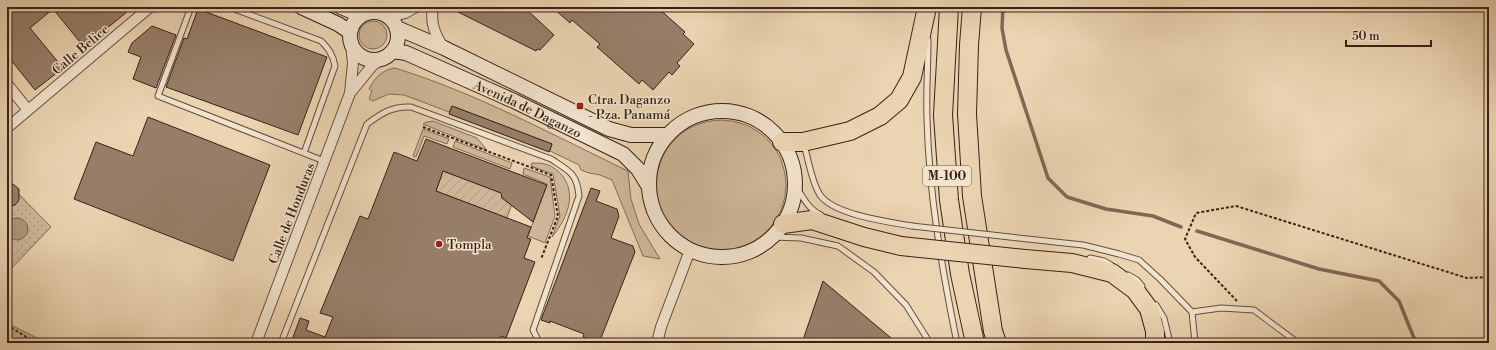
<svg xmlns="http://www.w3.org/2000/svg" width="1496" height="350" font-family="'Libre Bodoni',serif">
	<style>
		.grass { fill: #cdb698; stroke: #836c58 }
		.park { fill: url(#park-dots); stroke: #836c58 }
		.garden { fill: url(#garden-furrows); stroke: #836c58 }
		.water { fill: #ae977d; stroke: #7f6854 }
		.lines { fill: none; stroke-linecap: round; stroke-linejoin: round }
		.stream { stroke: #7f6854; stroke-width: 3.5 }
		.building { fill: #967e68; stroke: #392117 }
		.lane-casing { stroke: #664e3e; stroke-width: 7 }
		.street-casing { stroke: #664e3e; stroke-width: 12 }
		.secondary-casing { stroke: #392117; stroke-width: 16 }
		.highway-casing { stroke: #392117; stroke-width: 20 }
		.path { stroke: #392117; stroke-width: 2; stroke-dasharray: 3 2; stroke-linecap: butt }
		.lane { stroke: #f2e3cd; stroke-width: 5 }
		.street { stroke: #f2e3cd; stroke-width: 10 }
		.secondary { stroke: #f2e3cd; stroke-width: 14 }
		.highway { stroke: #ebd4b2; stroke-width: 18 }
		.lane-bridge-casing { stroke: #664e3e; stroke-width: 7; stroke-linecap: butt }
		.highway-bridge-casing { stroke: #392117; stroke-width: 20; stroke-linecap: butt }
		.lane-bridge { stroke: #f2e3cd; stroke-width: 5 }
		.highway-bridge { stroke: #ebd4b2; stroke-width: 18 }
		.poi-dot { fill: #8f2418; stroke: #f2e3cd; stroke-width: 1.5 }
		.labels { text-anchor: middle; stroke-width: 3; stroke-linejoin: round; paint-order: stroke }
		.shield { fill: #f2e3cd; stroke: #705b4e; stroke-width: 1 }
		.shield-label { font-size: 12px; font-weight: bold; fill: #392117 }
		.street-label { font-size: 13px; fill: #392117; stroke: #f2e3cd }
		.poi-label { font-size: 13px; fill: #392117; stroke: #f2e3cd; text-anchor: start }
	</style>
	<defs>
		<pattern id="park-dots" width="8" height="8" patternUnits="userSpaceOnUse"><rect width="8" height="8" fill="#cdb698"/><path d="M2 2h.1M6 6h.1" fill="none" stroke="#b19c82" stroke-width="1.8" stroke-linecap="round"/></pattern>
		<pattern id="garden-furrows" width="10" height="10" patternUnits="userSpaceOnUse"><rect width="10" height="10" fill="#cdb698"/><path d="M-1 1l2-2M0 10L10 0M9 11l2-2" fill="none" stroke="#b19c82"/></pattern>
	</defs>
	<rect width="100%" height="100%" fill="#ebd4b2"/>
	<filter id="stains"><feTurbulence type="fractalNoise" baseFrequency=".005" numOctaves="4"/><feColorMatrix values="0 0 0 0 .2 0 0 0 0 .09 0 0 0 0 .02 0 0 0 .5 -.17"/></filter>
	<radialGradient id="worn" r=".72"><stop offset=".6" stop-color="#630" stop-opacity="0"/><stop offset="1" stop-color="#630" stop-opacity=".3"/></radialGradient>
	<path class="grass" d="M359 35a14 14 0 1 1 28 0a14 14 0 1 1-28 0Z
		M395 68C476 93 551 134 628 171L631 199 639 224 660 259 643 256 612 180 600 175 589 173 581 170 579 165 550 151 552 144 452 106 449 112 404 95 389 94 373 101 369 99 372 91 369 89C375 78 381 70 395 68Z
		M656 185a65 65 0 1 1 130 0a65 65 0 1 1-130 0Z
		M433 121 477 138 487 150 423 124 426 122Z
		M423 129 449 139 447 144 424 136 416 157 413 156Z
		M455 141 512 163 510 169 453 147Z
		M532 163C537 163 543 163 548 165 554 167 561 173 564 178 577 198 565 221 552 237L560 216 553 174 531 166Z
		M524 168 550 177 555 216 545 243 528 236 547 184 523 174Z"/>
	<path class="park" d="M7 182 51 227 7 273Z
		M7 323 47 343H7Z"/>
	<path class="garden" d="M443 171 502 193V198L507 201 514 198 507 218 436 191Z"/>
	<path class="water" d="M6 229a11 11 0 1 1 22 0a11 11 0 1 1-22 0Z"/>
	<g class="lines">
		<path class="stream" d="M1003 7 1002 28 1006 50 1048 178 1067 197 1106 209 1153 216 1181 227
			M1197 231 1319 269 1379 281 1399 301 1416 343"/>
	</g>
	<path class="building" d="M7 7H133L84 47 53 9 30 28 63 68 35 90 7 55Z
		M448 7H524L554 35 540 50 537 49 536 51Z
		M552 7H657L685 32 683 34 694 44 677 63 680 66 672 75 669 72 653 90 642 80 639 84 597 47 600 44 572 20 570 23Z
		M198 9 327 57 298 135 166 87 184 38 187 39Z
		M152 26 176 35 156 88 133 79 141 57 128 52 132 43Z
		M452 106 552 144 549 152 449 114Z
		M148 117 270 165 233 261 74 199 96 142 133 156Z
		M426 139 547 185 533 222 502 198 501 193 443 171 436 191 531 227 527 238 531 239 524 258 535 262 506 338 501 336 499 343H291L300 318 309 321 306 330 325 337 333 317 320 313 360 216 368 219 394 152 417 161Z
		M7 184H13L19 189V200L15 205 7 206Z
		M591 188 600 191 596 201 617 209 619 216 611 238 633 246 635 252 599 343 583 337 584 334 550 321V323L541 320Z
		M823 281 897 343H802Z"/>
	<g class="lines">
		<g class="lane-casing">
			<path id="lane" d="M191 7 158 96 324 161
				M229 7 321 41C329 49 333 55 335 66L304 153
				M928 40C928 66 926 93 927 119 929 195 942 269 957 343
				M804 145C809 161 811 181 820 195 834 215 889 222 912 226
				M795 185C802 196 809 210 821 215
				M772 237 801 238 838 246 874 272 906 305 930 343
				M1010 237 1083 245 1119 254 1139 260 1160 279 1192 312 1221 308 1254 310 1298 343
				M1090 258 1104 261 1111 265
				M1128 275 1137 280 1142 286
				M1156 305 1164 318 1170 343
				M1192 312 1195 343
				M281 343 367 124C382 113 392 106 411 107L551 159C569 171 577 173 579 196L533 330 539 342 541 343"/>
		</g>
		<g class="street-casing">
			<path id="street" d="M433 7C430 23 435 35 444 48
				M390 17 405 13 416 7
				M7 84 28 110
				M350 93 372 66 383 58
				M7 128 150 7
				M256 343 350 93 353 63 351 45
				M657 343 661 327 690 250"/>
		</g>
		<g class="secondary-casing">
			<g id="secondary">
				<path d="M301 7 338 24 350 32"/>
				<path d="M341 7 360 15"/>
				<circle cx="374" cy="36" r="24"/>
				<path d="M397 28 444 48 609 129 631 135H668"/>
				<path id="s1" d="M393 51 406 53 514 101 623 154 638 169 649 187"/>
				<circle cx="722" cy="184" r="73"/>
			</g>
		</g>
		<g class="highway-casing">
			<path id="highway" d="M949 7 943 115 949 200 960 274 975 343
				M972 7 969 45 967 114 972 196 993 331 997 343
				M782 142H803L850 131 880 116 899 100 912 77 927 7
				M783 224 812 220 864 237 901 246
				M1025 259 1072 263 1112 273 1135 290 1149 309 1155 331V343"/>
		</g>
		<path class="path" d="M423 127 551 175 558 216 541 259
			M1237 301 1195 257 1185 239 1196 213 1236 206 1467 278 1489 277
			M7 325 36 343
			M7 343H9"/>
		<use href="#lane" class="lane"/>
		<use href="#street" class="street"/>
		<use href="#secondary" class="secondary"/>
		<use href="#highway" class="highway"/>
		<g class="lane-bridge-casing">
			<path id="lane-bridge" d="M912 226 1010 237"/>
		</g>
		<g class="highway-bridge-casing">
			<path id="highway-bridge" d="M901 246 1025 259"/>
		</g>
		<use href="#lane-bridge" class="lane-bridge"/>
		<use href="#highway-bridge" class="highway-bridge"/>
	</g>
	<g class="poi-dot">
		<rect x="576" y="102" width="8" height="8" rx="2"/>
		<circle cx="439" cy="244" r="4"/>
	</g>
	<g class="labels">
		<rect class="shield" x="923" y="166" width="48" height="20" rx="3"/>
		<g class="shield-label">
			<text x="947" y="180">M-100</text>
		</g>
		<g class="street-label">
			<text transform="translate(80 49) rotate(-40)" y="5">Calle Belice</text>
			<text dy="5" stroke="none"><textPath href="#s1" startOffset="147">Avenida de Daganzo</textPath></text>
			<text transform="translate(291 213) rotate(-69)" y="5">Calle de Honduras</text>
		</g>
		<g class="poi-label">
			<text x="588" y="104">Ctra. Daganzo<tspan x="588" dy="15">- Pza. Panamá</tspan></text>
			<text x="447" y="249">Tompla</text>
		</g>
	</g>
	<rect width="1496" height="350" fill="none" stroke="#ebd4b2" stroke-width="24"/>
	<rect x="8" y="8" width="1480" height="334" fill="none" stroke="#392117" stroke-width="2"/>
	<rect x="12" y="12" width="1472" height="326" fill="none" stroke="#392117"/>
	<path d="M1346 40v6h85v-6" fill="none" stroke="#392117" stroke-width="2"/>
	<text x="1352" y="40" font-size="12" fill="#392117" stroke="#f2e3cd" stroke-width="3" paint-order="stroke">50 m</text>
	<rect width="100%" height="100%" filter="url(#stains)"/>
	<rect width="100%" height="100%" fill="url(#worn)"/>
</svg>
